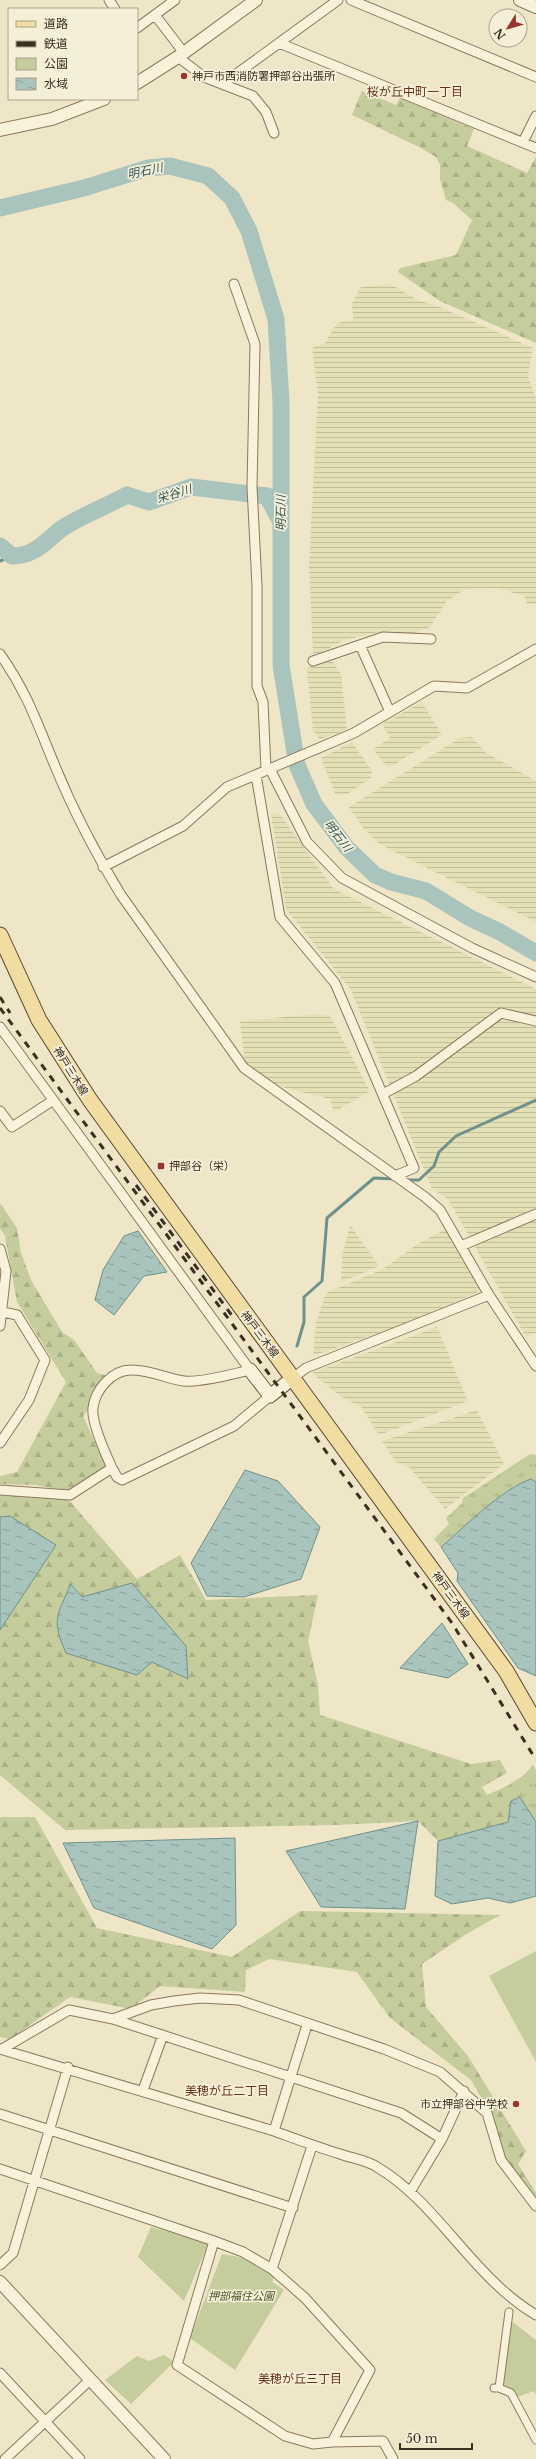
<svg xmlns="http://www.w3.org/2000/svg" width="536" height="2459" font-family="'Libre Baskerville','Noto Sans JP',serif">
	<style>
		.farmland { fill: url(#farmland-rules) }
		.grass { fill: url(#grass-tufts) }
		.forest { fill: url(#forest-firs); fill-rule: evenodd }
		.park { fill: #c4cd9b }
		.water { fill: url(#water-ripples); stroke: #6f918b }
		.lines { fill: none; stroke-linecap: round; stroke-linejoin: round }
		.stream { stroke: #6f918b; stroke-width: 3 }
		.river { stroke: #a9c3bd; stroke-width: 17 }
		.pedestrian-casing { stroke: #8b785d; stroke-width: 9 }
		.minor-casing { stroke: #8b785d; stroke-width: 11 }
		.tertiary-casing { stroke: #8b785d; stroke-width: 14 }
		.secondary-casing { stroke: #6d5940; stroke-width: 15 }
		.primary-casing { stroke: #594631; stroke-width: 17 }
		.pedestrian { stroke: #f9f2db; stroke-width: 7 }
		.minor { stroke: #f9f2db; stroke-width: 9 }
		.tertiary { stroke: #f9f2db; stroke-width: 12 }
		.secondary { stroke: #f9f2db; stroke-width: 13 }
		.primary { stroke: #f1dda1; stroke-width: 15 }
		.rail { stroke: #3b2f20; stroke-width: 3; stroke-dasharray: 7 7; stroke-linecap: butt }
		.poi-dot { fill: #9a332d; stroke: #f6efd8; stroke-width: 1.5 }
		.labels { text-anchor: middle; stroke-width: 3.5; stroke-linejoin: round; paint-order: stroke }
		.poi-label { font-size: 11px; fill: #3b2f20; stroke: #f6efd8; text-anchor: start }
		.street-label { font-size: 11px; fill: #3b2f20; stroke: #f6efd8 }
		.park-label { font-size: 11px; font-style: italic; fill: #485827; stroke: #f6efd8 }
		.neighbourhood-label { font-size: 12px; fill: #683320; stroke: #f6efd8 }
		.water-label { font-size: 12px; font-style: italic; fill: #305b5b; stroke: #f6efd8 }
	</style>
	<defs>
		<pattern id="farmland-rules" width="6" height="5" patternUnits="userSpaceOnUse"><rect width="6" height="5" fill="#e4e0b5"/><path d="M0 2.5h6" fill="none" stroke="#c4c09b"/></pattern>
		<pattern id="grass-tufts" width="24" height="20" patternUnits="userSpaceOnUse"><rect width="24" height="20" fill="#c4cd9b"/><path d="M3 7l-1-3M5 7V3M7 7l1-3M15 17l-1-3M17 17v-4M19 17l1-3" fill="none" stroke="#a9b085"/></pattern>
		<pattern id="forest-firs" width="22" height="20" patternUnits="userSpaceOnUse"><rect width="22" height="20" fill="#c4cd9b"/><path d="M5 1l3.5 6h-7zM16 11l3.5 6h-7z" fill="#a9b085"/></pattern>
		<pattern id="water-ripples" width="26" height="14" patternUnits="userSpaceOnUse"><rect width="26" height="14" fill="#a9c3bd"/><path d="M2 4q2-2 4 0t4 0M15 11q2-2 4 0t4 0" fill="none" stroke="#8b9f99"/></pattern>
	</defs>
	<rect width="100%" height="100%" fill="#efe6c8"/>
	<path class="farmland" d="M390 284 418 300 440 307 533 348 528 376 536 398V604H527L524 596 497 588 465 589 447 601 430 627 410 635 379 632 345 640 320 653H313L309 566 318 394 312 348 325 343 337 323 353 320 352 303 361 287Z
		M332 661 341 674 347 730 320 739 313 731 307 668Z
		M422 702 442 735 390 767H387L373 749 390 738 382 724Z
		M472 737 485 752 536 781V922L379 844 364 829 349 807 460 738Z
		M352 742 372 771 370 779 347 794 336 796 321 758Z
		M271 813H279L334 889 536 989V1333L526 1337 448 1199 432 1189 351 990 286 909Z
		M318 1014 330 1016 370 1091 334 1112 330 1099 274 1085 245 1063 240 1021Z
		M350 1225 379 1266 341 1282 342 1256Z
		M446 1229 481 1291 401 1325 313 1356 316 1322 326 1293 383 1269 419 1243Z
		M437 1327 468 1401 379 1435 361 1407 340 1396 312 1373Z
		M477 1410 504 1464 445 1509 408 1466 396 1462 382 1441Z"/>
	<path class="grass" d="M530 1454 536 1455V1482L531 1479C500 1490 466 1526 441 1547L434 1539 449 1524 446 1518 462 1503 463 1498Z
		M533 1765 536 1770V1822L520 1797 511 1801 505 1787 523 1776Z"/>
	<path class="forest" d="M362 91 396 105 400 98 474 129 467 146 527 173 536 157V343L440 301 398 272 400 268 456 255 472 220 453 203 446 200 440 179V165L436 157 419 147 352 115Z
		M0 1203 17 1228 21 1253 31 1280 62 1332 74 1340 97 1373 112 1377 83 1416 107 1469 68 1491 35 1485 0 1484V1476L17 1472 66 1382 17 1302 5 1236 0 1228Z
		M0 1495 67 1498 137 1579 180 1555 206 1600 318 1595 308 1641 318 1685 320 1715 471 1764 500 1760 507 1773 482 1787 487 1795 505 1787 511 1801 508 1822 438 1841 418 1821 338 1825 65 1830 0 1775V1630L56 1545 10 1516 0 1517ZM72 1584 82 1597 188 1679 57 1617Z
		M0 1817H35L97 1928 232 1957 300 1911 500 1915 465 1935 422 1964 426 2007 468 2056 526 2151 518 2164 536 2193V2199L507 2161 490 2112 471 2080 390 2018 357 1972 269 1959 246 1970 245 1992 160 1986 131 2009 70 1997 10 2039 0 2037Z"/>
	<path class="park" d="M536 1951V2062L489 1976Z
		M151 2227 209 2242 184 2301 138 2257Z
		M222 2254 244 2258 275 2276 272 2282 284 2290 235 2370 190 2338Z
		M510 2320 536 2340V2395L534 2391 517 2397 501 2392Z
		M164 2355 174 2362 131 2404 105 2380 137 2356 149 2361Z"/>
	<path class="water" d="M138 1231 167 1272 144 1276 114 1315 95 1300 103 1270 124 1236Z
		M245 1470 278 1481 320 1527 301 1579 244 1597 207 1596 191 1563Z
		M531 1479 536 1482V1676L518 1668 457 1581 458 1573 441 1547C466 1526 500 1490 531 1479Z
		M10 1516 56 1545 0 1630V1517Z
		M132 1583 186 1646 188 1679 152 1662 137 1675 66 1653C51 1620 57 1615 71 1584L82 1597Z
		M442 1623 468 1664 448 1678 400 1668Z
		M520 1797 536 1822V1896L510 1903 488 1898 452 1904 435 1896 438 1841 508 1822 511 1801Z
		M418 1821 405 1909 321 1907 286 1851Z
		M235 1838 236 1925 212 1949 94 1908 63 1843Z"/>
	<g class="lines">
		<path class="stream" d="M0 561 12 556
			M405 1180H419L434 1166 439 1152 456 1136 536 1100
			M297 1346 304 1322V1297L322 1281 327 1218 374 1178 396 1179"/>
		<path class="river" d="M0 208 84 188 148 168 170 166 208 176 232 198 249 231 276 319 281 402V665L297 765 314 804 347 848 375 875 391 882 426 891 470 918 500 932 536 953
			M0 546 12 556C36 556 46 540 64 527 83 515 107 506 127 495L149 502 191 487 267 496 281 522"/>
		<g class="pedestrian-casing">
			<path id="pedestrian" d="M494 2388H499L509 2312
				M499 2388 511 2393 536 2440"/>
		</g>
		<g class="minor-casing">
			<path id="minor" d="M109 0 115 9
				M351 0 536 77
				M155 15 184 53
				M137 28 175 0
				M279 43 338 0
				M178 57 204 77 253 96 266 112 274 133
				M224 83 279 43 536 148
				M523 142 536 116
				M234 284 255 344 252 487 257 586V686L263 702 266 770
				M360 645 390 712
				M0 654C27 692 37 723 55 766 73 810 96 854 121 895L244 1068 425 1197 440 1210 489 1295 536 1366
				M313 661 383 637 431 639
				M270 769 307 842 342 878 472 948 536 977
				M256 775 280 917 335 983 414 1168 395 1176
				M103 867 183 826 227 787 354 733 434 686 467 688 536 649
				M0 1027 250 1370C234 1374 199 1383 184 1381 165 1379 154 1370 131 1370 112 1370 95 1390 93 1408 91 1422 106 1455 112 1468L70 1495 0 1490
				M383 1094 416 1076 501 1013 536 1021
				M0 1111 12 1127 52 1101
				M461 1246 536 1214
				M0 1249 6 1271 0 1326
				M289 1381 306 1368 489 1295
				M0 1443 29 1400 45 1360 17 1315 3 1312
				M112 1468 117 1477 122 1480 234 1426 270 1396
				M113 2019 401 2113 442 2139
				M0 2049 274 2131C296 2139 317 2147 340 2154 351 2158 367 2160 377 2167 438 2203 472 2277 536 2315
				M2 2049 69 2010 113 2019 151 2005 174 2001 200 1998 239 2000 384 2049 440 2072 487 2113 501 2160 536 2206
				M143 2090 163 2035
				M0 2114 293 2208
				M274 2131 307 2025
				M0 2169 214 2241 243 2252 272 2269 305 2298 370 2370 332 2442 313 2444 285 2436 177 2365 214 2241
				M410 2192 442 2139 464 2091
				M0 2265 13 2253 68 2067
				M272 2269 312 2146
				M0 2373 80 2459
				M332 2442 383 2441 393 2459
				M5 2459 90 2380"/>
		</g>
		<g class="tertiary-casing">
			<path id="tertiary" d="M520 0 536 7
				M137 83 178 57 256 0
				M0 130 52 119 104 99
				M0 2282 164 2459"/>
		</g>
		<g class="secondary-casing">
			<path id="secondary" d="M250 1370 270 1396 289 1381"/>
		</g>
		<g class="primary-casing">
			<path id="primary" d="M0 935 39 1020 90 1100 506 1671 536 1723"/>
		</g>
		<use href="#pedestrian" class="pedestrian"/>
		<use href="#minor" class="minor"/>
		<use href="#tertiary" class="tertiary"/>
		<use href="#secondary" class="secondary"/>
		<use href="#primary" class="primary"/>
		<path class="rail" d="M0 997 10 1013
			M0 1008 452 1623 536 1760
			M136 1185 233 1317"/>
	</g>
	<g class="poi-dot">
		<circle cx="184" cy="76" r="4"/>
		<rect x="157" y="1162" width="8" height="8" rx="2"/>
		<circle cx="516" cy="2104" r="4"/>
	</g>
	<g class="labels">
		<g class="poi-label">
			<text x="192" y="80">神戸市西消防署押部谷出張所</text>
			<text x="169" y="1170">押部谷（栄）</text>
			<text x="508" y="2108" text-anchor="end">市立押部谷中学校</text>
		</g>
		<g class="street-label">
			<text transform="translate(71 1071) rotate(58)" y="4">神戸三木線</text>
			<text transform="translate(260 1334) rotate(53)" y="4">神戸三木線</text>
			<text transform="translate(451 1595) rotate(54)" y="4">神戸三木線</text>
		</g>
		<g class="park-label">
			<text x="241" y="2300">押部福住公園</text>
		</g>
		<g class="neighbourhood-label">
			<text x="415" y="96">桜が丘中町一丁目</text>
			<text x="227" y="2095">美穂が丘二丁目</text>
			<text x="300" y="2383">美穂が丘三丁目</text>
		</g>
		<g class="water-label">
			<text transform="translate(145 171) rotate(-12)" y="4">明石川</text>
			<text transform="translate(174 494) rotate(-17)" y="4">栄谷川</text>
			<text transform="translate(281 513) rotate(-90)" y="4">明石川</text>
			<text transform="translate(338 836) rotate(52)" y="4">明石川</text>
		</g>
	</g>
	<rect x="8" y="8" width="130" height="92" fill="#f6efd8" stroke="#aba28e"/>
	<rect x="16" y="21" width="20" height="6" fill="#f1dda1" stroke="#aba28e"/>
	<text x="44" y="28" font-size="12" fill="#3b2f20">道路</text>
	<rect x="16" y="41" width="20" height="6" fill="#3b2f20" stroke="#aba28e"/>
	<text x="44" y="48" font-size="12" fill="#3b2f20">鉄道</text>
	<rect x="16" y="58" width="20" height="12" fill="#c4cd9b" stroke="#aba28e"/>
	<text x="44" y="68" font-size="12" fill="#3b2f20">公園</text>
	<rect x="16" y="78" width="20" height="12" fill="url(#water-ripples)" stroke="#aba28e"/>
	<text x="44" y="88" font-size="12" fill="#3b2f20">水域</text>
	<g transform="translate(508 28) rotate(233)"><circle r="19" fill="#f6efd8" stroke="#aba28e"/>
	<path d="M0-3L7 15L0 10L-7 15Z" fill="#9a332d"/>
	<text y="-6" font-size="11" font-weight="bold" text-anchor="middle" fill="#3b2f20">N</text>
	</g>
	<path d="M400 2443v6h72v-6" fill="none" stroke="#3b2f20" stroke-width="2"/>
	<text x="406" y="2443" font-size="12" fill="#3b2f20" stroke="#f6efd8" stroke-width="3" paint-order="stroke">50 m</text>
</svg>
